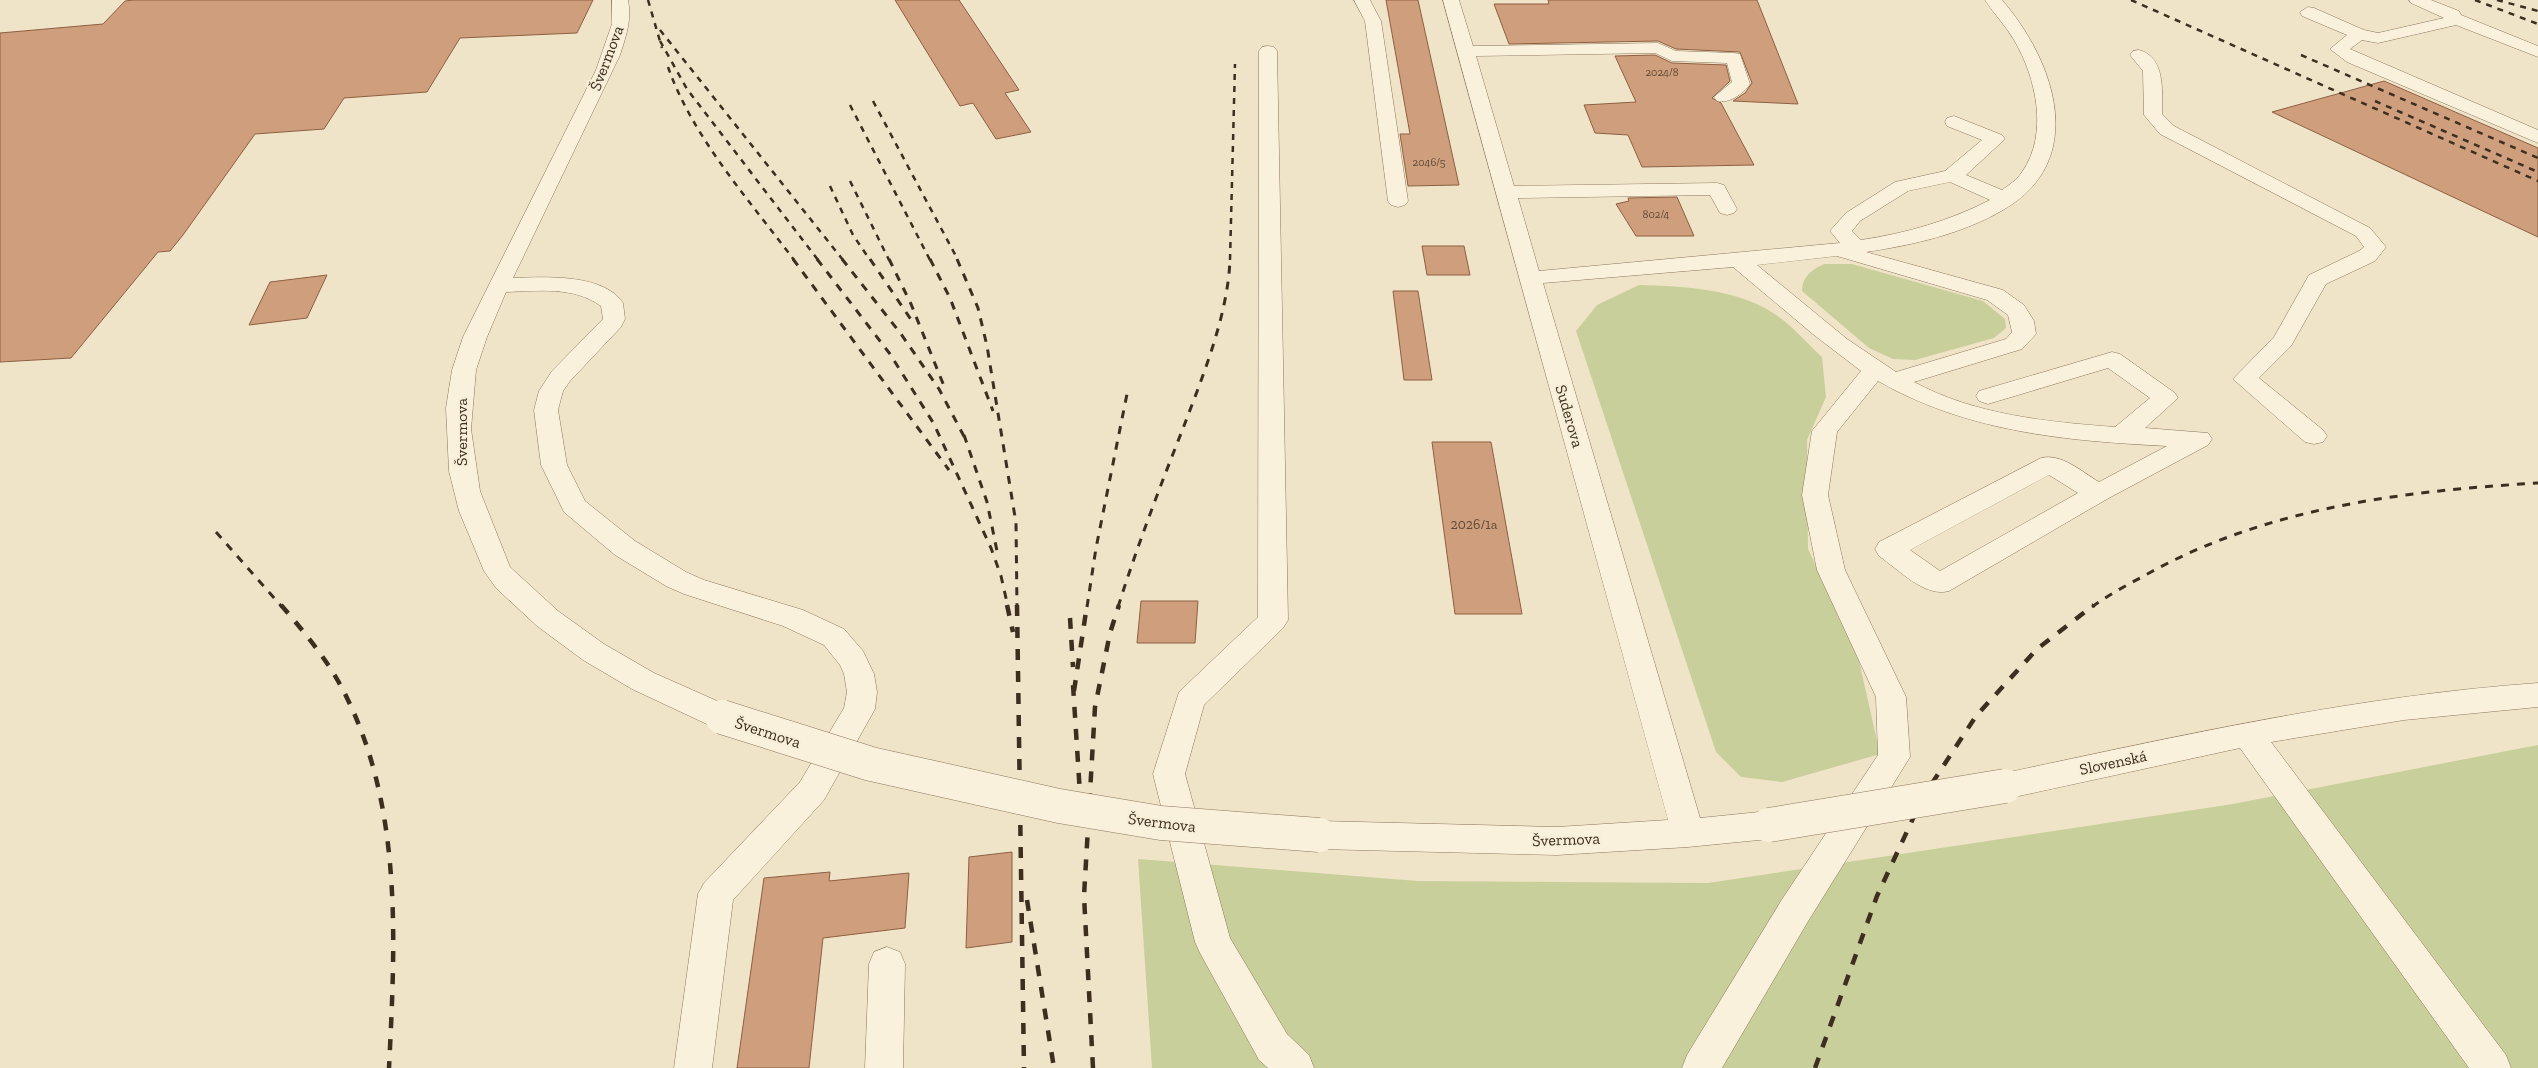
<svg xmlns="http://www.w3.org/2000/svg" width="2538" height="1068" font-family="'Zilla Slab',serif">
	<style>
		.green { fill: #c9cf9b }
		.building { fill: #cf9f7d; stroke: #8d5f41 }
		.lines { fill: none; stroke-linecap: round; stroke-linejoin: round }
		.minor-casing { stroke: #8d765c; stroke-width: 1 }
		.minor { fill: #faf1dc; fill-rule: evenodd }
		.rail-far2 { stroke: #3d2e20; stroke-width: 2.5; stroke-dasharray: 6 6; stroke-linecap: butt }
		.rail-far1 { stroke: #3d2e20; stroke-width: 3; stroke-dasharray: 8 8; stroke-linecap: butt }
		.rail { stroke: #3d2e20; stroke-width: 4.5; stroke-dasharray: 11 11; stroke-linecap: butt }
		.minor-bridge-casing { stroke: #8d765c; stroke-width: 35; stroke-linecap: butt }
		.minor-bridge { stroke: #faf1dc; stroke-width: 34 }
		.labels { text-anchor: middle; stroke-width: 4.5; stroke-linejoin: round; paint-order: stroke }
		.far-number-label { font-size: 11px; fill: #624a37 }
		.number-label { font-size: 14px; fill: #624a37 }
		.street-label { font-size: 16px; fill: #3d2e20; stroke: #f7eed8 }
	</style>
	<rect width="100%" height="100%" fill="#f0e4c8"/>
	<path class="green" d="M1824 264H1852L1983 301 2005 319 2006 328 1994 338 1915 360 1893 359 1869 348 1802 291C1802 277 1811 270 1824 264Z
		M1639 285C1686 286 1745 289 1783 320 1797 331 1809 345 1822 357L1826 397 1807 440 1808 549 1857 652 1880 754 1782 782 1741 777 1716 752 1576 331 1597 305Z
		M2538 745V1068H1152L1138 859 1418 881 1708 883 2233 804Z"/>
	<path class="building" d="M134 0H593L577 33 460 38 427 92 344 98 324 129 255 134 183 235 170 251 158 252 71 358 0 362V33L103 24 125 1Z
		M895 0H959L1019 90 1005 93 1031 132 996 139 973 103 960 106Z
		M1386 0H1418L1459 185 1408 186 1400 134H1410Z
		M1548 0H1757L1798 104 1733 101 1745 93 1752 83 1740 52 1676 49 1658 41 1509 44 1494 4H1549Z
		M1655 55 1672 63 1726 65 1730 81 1712 98 1721 103 1754 165 1642 167 1628 135 1595 133 1584 105 1636 102 1615 56Z
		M2384 81 2538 148V237L2272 112Z
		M1677 197 1694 236H1636L1616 204 1629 201 1628 198Z
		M1422 246H1464L1470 275H1427Z
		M327 275 307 318 249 325 270 282Z
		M1393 291H1418L1432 380H1404Z
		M1432 442H1491L1522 614H1455Z
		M1141 601H1198L1195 643H1137Z
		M1012 852V942L966 948 969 857Z
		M830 872 829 881 909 873 905 928 823 938 809 1068H737L764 878Z"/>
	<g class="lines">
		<g class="minor-casing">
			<path id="minor" d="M612 0H628C632 20 626 36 620 55L513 278C544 277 603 273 623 303L625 319 621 327 570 381 563 391 558 410 567 465 585 501 635 541 686 572 704 580 803 610 844 629 863 651 874 674 877 692 875 709 824 800 733 900 712 1068H674L698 894 704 883 800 782 844 708 847 692 844 674 840 665 824 645 783 626 684 594 666 586 615 555 564 512 541 465 534 410 539 391 552 371 603 319 601 306C573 286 539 291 506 292L487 337 476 370 471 429 480 491 510 567 558 611 604 644 654 673 733 708 738 717 733 726 722 729 711 726 632 689 583 660 537 626 496 588 484 571 459 511 449 471 446 408 452 370 463 337 596 70 612 24Z
				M1354 0H1370L1381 21 1408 201 1405 205 1398 207 1391 205 1388 201 1365 21Z
				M1443 0H1459L1473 46 1658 43 1676 51 1734 53 1740 54 1750 84C1743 94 1729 104 1717 101L1714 97 1732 82 1727 63 1672 61 1655 53 1476 56 1514 186 1717 183 1724 185 1737 209 1734 213 1727 215 1720 213 1710 195 1518 198 1539 271 1840 243 1830 231 1846 213 1895 182 1945 171 1982 140 1947 126 1945 122 1947 118 1954 116 2002 135 2005 139 1966 175 2002 190C2009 185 2017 180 2022 172 2049 134 2036 77 2014 40 2006 26 1994 14 1985 0H2002C2054 60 2090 160 2003 210 1962 234 1913 245 1866 252L2003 290 2024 305 2034 321 2036 334 2022 349 1914 382C1975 415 2048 422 2115 427L2150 398 2108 368 1988 404 1979 401 1976 396 1979 391 2112 352 2120 354 2175 393 2178 398 2145 428 2208 433 2212 439 2208 445 2107 499 1949 591C1925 598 1898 569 1879 556L1875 549 1879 542 2041 458C2061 453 2081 471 2099 482L2167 446C2066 441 1967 432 1878 381L1837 432 1828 495 1845 570 1906 697 1910 757 1807 923 1722 1068H1682L1687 1055 1781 901 1878 755 1876 697 1817 570 1802 495 1812 431 1861 371 1814 335 1733 267 1543 283 1700 818 1769 811 1781 815 1786 825 1781 835 1769 839 1688 847 1557 855 1319 849 1307 845 1302 835 1307 825 1319 821 1557 827 1668 820ZM1950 182 1990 200C1949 221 1907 233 1861 240L1852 231 1860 221 1908 191ZM1837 256 1987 300 2008 315 2012 332 2006 339 1896 372 1847 339 1757 265ZM2049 475 2078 493 1940 571 1910 550Z
				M2409 0H2431L2459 11 2461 15 2538 46V57L2456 25 2378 43 2362 40 2350 49 2538 130V143L2347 62 2330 49 2347 35 2302 16 2300 12 2308 7 2314 8 2364 30 2378 33 2444 18 2411 3Z
				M1268 46 1274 47 1277 51 1288 620 1283 628 1204 705 1185 774 1230 938 1287 1034 1309 1055 1314 1068H1268L1259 1060 1200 953 1195 942 1153 774 1179 692 1258 617 1259 51 1262 47Z
				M2139 50C2166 57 2162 92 2162 114L2174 126 2370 228 2386 247 2375 261 2326 284 2291 346 2259 378 2323 430 2327 436 2323 442 2314 444 2305 442 2233 379 2274 337 2309 275 2359 251 2364 247 2356 236 2160 134 2144 115 2143 71 2130 55 2133 51Z
				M2538 683V707L2404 720 2271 742 2506 1055 2511 1068H2469L2240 748 2005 799 1993 795 1989 786 1993 777 2005 773C2182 735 2357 696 2538 683Z
				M887 947 900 952 905 964 903 1068H865L869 964 874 952Z"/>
		</g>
		<use href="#minor" class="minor"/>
		<path class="rail-far2" d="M648 0 662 48
			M2131 0 2538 181
			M2475 0 2538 24
			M2497 0 2538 11
			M660 30 843 260
			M660 41 687 89 818 260
			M2301 55 2538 158
			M668 67C693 138 750 201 794 260
			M873 101 958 260
			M2375 101 2538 172
			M850 105 930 260
			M850 181 889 260
			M830 186 853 235 870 260
			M1230 260 1235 64"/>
		<path class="rail-far1" d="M793 259 949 470
			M817 259 890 354 934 424 991 548 1001 576 1008 607
			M842 259 901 334 939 389 967 442
			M870 259 914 324
			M889 259 911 304 946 391
			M930 259 950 298 993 411
			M957 259 978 308 987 346 1016 523 1017 607
			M964 435 987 502 997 551
			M216 532 282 607
			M1087 607 1096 548 1127 394
			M1118 607C1137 547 1159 489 1182 431 1202 378 1228 316 1230 259
			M2092 607C2111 593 2131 583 2151 572 2270 507 2404 491 2538 483"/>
		<path class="rail" d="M281 605C306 634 331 664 347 698 403 812 395 945 389 1068
			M1007 605 1013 632
			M1017 605 1024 1068
			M1070 618 1073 667
			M1073 685 1082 825
			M1074 691 1087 605
			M1027 900 1054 1068
			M1093 1068 1084 896 1095 707 1110 633 1119 605
			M1815 1068 1877 896 1923 797 1976 716 2037 649 2094 605"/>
		<g class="minor-bridge-casing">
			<path id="minor-bridge" d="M722 717 871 764 1059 806 1161 823 1319 835
				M1769 825 2005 786"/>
		</g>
		<use href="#minor-bridge" class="minor-bridge"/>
	</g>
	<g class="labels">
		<g class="far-number-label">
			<text x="1662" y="76">2024/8</text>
			<text x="1429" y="166">2046/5</text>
			<text x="1656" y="218">802/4</text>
		</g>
		<g class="number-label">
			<text x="1474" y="529">2026/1a</text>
		</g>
		<g class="street-label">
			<text transform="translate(606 58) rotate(-69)" y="6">Švermova</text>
			<text transform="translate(1570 416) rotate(74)" y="6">Suderova</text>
			<text transform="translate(461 432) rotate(-90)" y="6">Švermova</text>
			<text transform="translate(768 732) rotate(18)" y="6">Švermova</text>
			<text transform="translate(2113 762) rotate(-12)" y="6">Slovenská</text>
			<text transform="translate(1162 822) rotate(7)" y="6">Švermova</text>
			<text transform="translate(1566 839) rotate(-2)" y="6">Švermova</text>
		</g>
	</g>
</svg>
